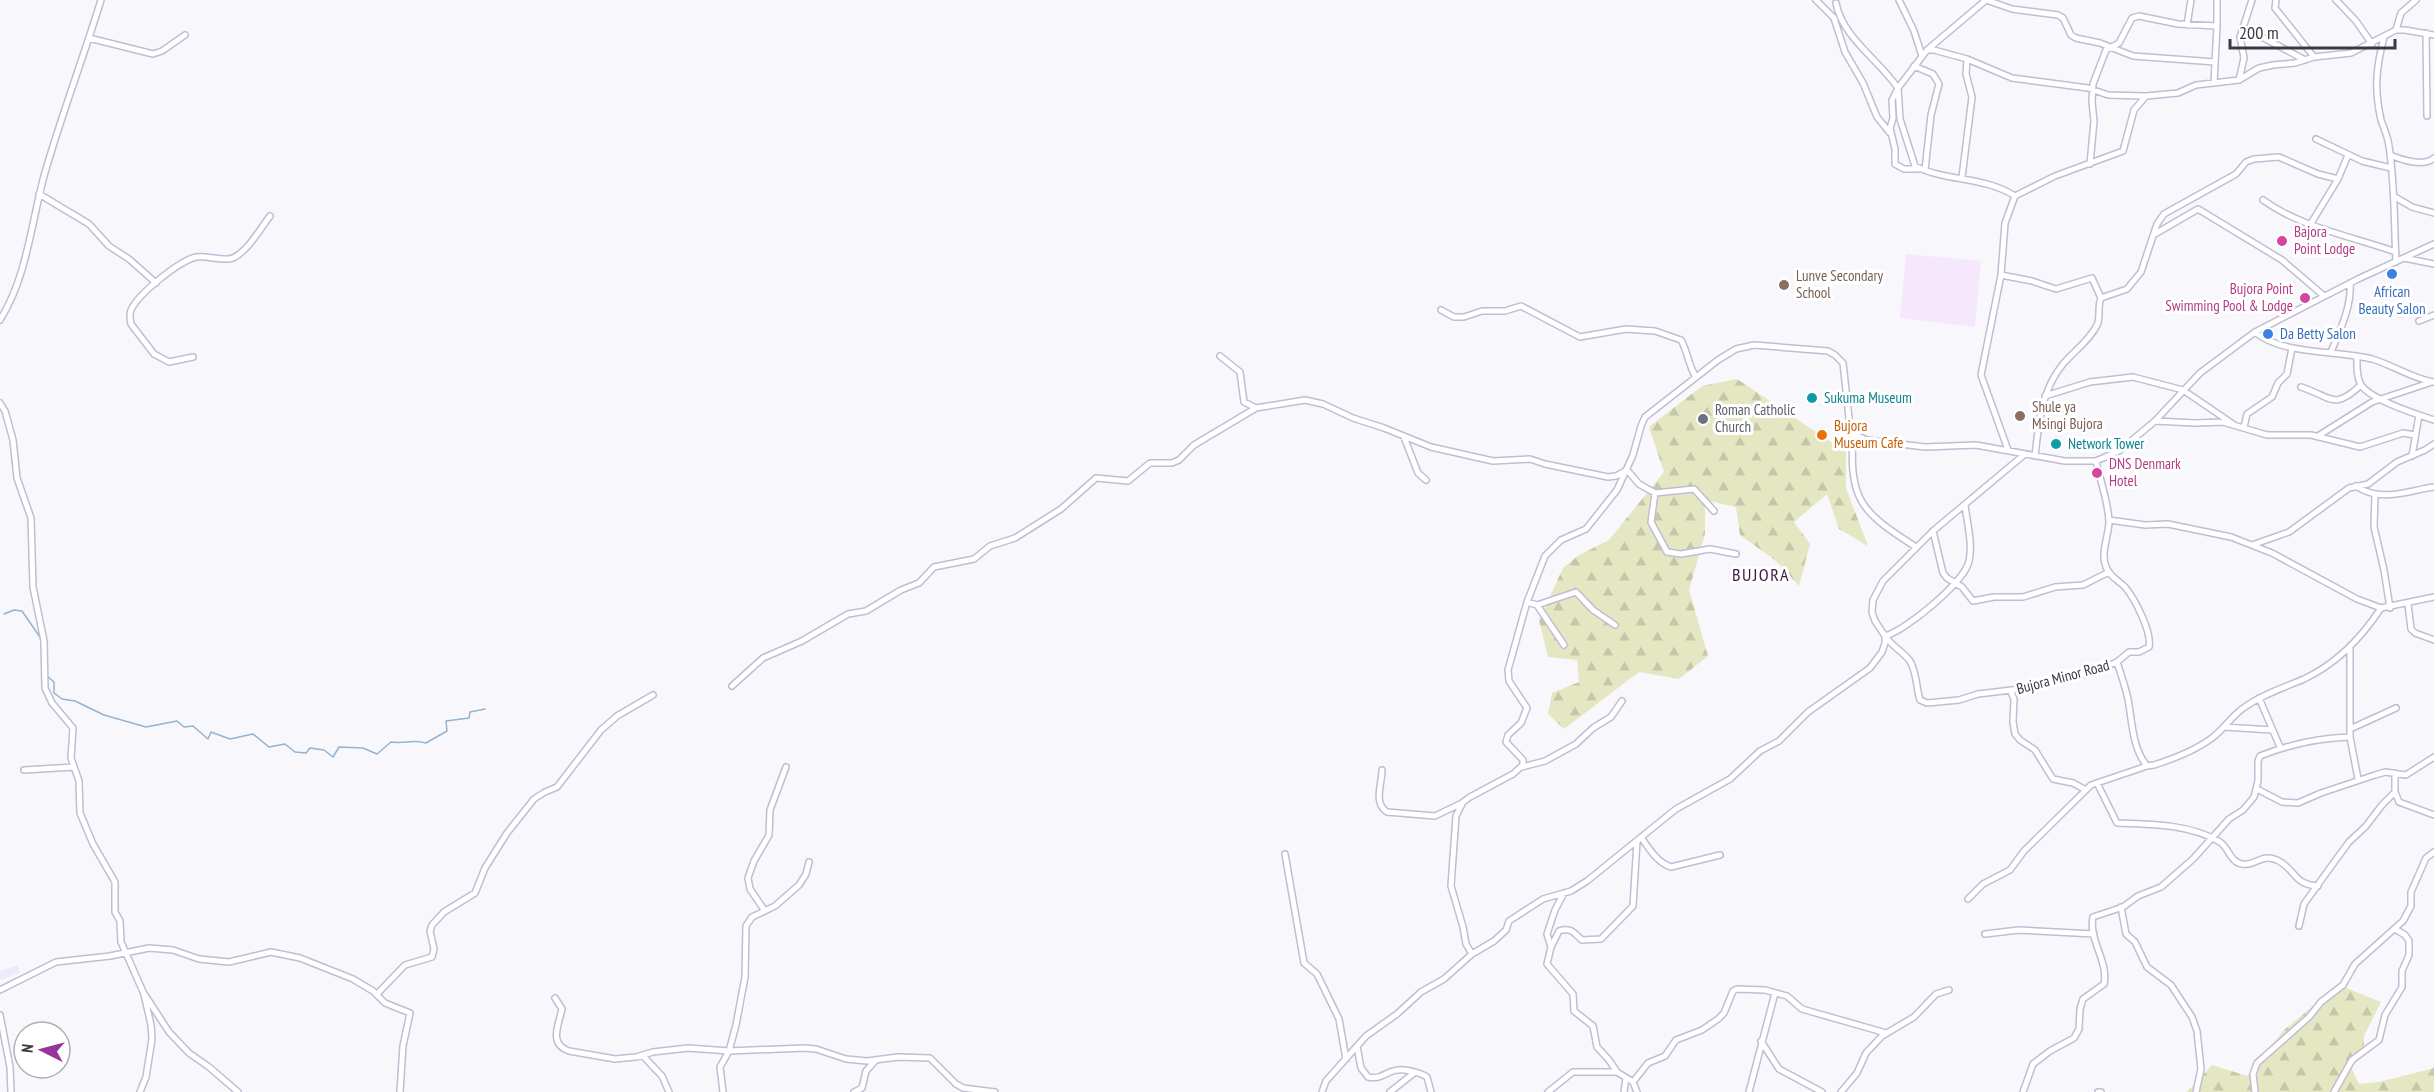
<svg xmlns="http://www.w3.org/2000/svg" width="2434" height="1092" font-family="'PT Sans Narrow',sans-serif">
	<style>
		.built { fill: #edeafd }
		.education { fill: #f6e8fc }
		.forest { fill: url(#forest-firs) }
		.lines { fill: none; stroke-linecap: round; stroke-linejoin: round }
		.stream { stroke: #93b4d0; stroke-width: 1.5 }
		.minor-casing { stroke: #c0bdd4; stroke-width: 8 }
		.minor { stroke: #fff; stroke-width: 5 }
		.hotel-dot { fill: #d1479c; stroke: #fff; stroke-width: 2 }
		.shop-dot { fill: #3f7fe0; stroke: #fff; stroke-width: 2 }
		.education-dot { fill: #8d6e63; stroke: #fff; stroke-width: 2 }
		.culture-dot { fill: #0f9aa8; stroke: #fff; stroke-width: 2 }
		.worship-dot { fill: #6b7280; stroke: #fff; stroke-width: 2 }
		.food-dot { fill: #e8710a; stroke: #fff; stroke-width: 2 }
		.labels { text-anchor: middle; stroke-width: 6; stroke-linejoin: round; paint-order: stroke }
		.hotel-label { font-size: 15px; fill: #b23c85; stroke: #fff; text-anchor: start }
		.education-label { font-size: 15px; fill: #785e54; stroke: #fff; text-anchor: start }
		.shop-label { font-size: 15px; fill: #366cbe; stroke: #fff }
		.culture-label { font-size: 15px; fill: #0d838f; stroke: #fff; text-anchor: start }
		.worship-label { font-size: 15px; fill: #5b616d; stroke: #fff; text-anchor: start }
		.food-label { font-size: 15px; fill: #c56008; stroke: #fff; text-anchor: start }
		.street-label { font-size: 15px; fill: #3a3942; stroke: #fff }
		.quarter-label { font-size: 18px; letter-spacing: 1.5px; fill: #431445; stroke: #fff }
	</style>
	<defs>
		<pattern id="forest-firs" width="22" height="20" patternUnits="userSpaceOnUse" patternTransform="scale(1.5)"><rect width="22" height="20" fill="#e5e7c2"/><path d="M5 1l3.5 6h-7zM16 11l3.5 6h-7z" fill="#c5c7a8"/></pattern>
	</defs>
	<rect width="100%" height="100%" fill="#f8f7fc"/>
	<path class="built" d="M18 965 20 973 0 980V971Z"/>
	<path class="education" d="M1906 254 1981 261 1975 327 1900 318Z"/>
	<path class="forest" d="M1737 379 1846 452V488L1868 546 1839 529 1827 494 1794 522 1810 544 1799 586 1775 560 1740 535 1736 507 1705 500V534L1689 590 1708 656 1679 679 1639 672 1564 729 1548 714 1552 693 1579 682 1577 660 1548 657 1539 620 1563 568 1579 555 1609 540 1664 472 1649 427 1702 386Z
		M2339 985 2381 1002 2364 1036V1049L2349 1063 2359 1084 2379 1082 2434 1068V1092H2187L2212 1065 2247 1076 2284 1030Z"/>
	<g class="lines">
		<path class="stream" d="M4 614 14 610 22 611 42 640
			M46 675 54 682V693L62 699 75 701 104 715 146 727 177 721 184 727 193 726 208 739 211 732 230 739 253 734 269 747 285 744 295 752 306 753 310 748 324 750 333 757 339 747 363 748 377 754 391 742C404 744 413 739 426 743L447 731 446 721 469 718 470 712 485 709"/>
		<g class="minor-casing">
			<path id="minor" d="M1816 0 1834 18 1845 52 1863 83 1877 117 1890 133
				M1899 0 1914 31 1922 56
				M1986 0 1927 50 1898 88 1900 119 1915 166C1947 182 1984 176 2015 196
				M1986 0 2012 9 2058 15 2063 18 2071 35 2076 38 2100 43 2133 56 2215 62
				M2217 0V26
				M2276 0 2275 8 2314 57
				M2336 0 2356 21 2372 44
				M1836 3C1842 37 1879 60 1898 88L1892 100 1893 118 1890 128 1895 149V164L1904 169H1918
				M2187 25 2191 0
				M2396 30 2401 13 2416 0
				M2242 31 2262 37 2305 60
				M2426 33 2427 116
				M2384 37C2376 68 2374 89 2381 120 2384 129 2388 137 2389 146 2395 185 2394 223 2396 262
				M89 38 153 54 162 51 185 35
				M1927 50H1934L1967 59 2012 78 2088 88 2108 95 2144 96
				M1914 66 1933 74 1939 84 1931 115 1925 170
				M2239 80 2244 58 2240 37 2252 0
				M2316 139 2362 161 2391 168
				M2390 155C2402 160 2424 167 2434 158
				M2090 164 2094 121 2092 102 2093 84 2106 50 2119 43 2132 18 2139 16 2178 24 2217 26 2214 83
				M1962 177 1972 97 1966 74 1967 59
				M39 194 89 224 109 246 129 259 156 283
				M2395 197 2412 207 2434 213
				M2263 200C2302 228 2351 236 2396 252
				M2310 225 2338 179 2348 155
				M2155 234 2198 209 2282 260 2324 296
				M2404 258 2434 264
				M2001 275 2032 281 2056 289 2092 278 2101 298C2097 307 2101 317 2097 325 2090 340 2074 351 2063 364 2041 391 2039 422 2035 456
				M2101 298 2127 289 2141 272 2157 224 2164 214 2236 174 2246 162 2254 159 2279 157 2318 174 2338 179
				M1441 310 1454 317H1464L1482 311H1505L1521 306 1580 337 1626 329 1655 331 1681 340C1688 352 1688 365 1696 377
				M0 320C27 277 31 224 44 176 61 116 83 59 101 0
				M2419 321 2434 315
				M2255 332C2282 355 2336 350 2372 359 2393 365 2413 379 2434 382
				M2331 352C2340 330 2352 306 2350 283
				M1220 356 1240 372 1244 402 1256 408
				M193 357 169 362 154 354 131 324C130 319 129 314 131 310 138 294 179 261 196 257 207 255 224 262 233 258 248 251 260 229 270 216
				M2357 357C2357 366 2356 376 2361 385 2371 400 2416 414 2434 420
				M2301 387C2332 397 2333 411 2361 385
				M2045 396 2090 382 2133 377 2183 390 2233 424
				M0 403 5 411 13 440 17 478 31 518 33 587 44 641 45 688 52 703 73 728 71 758 79 781 80 813 93 844 115 882V912L120 921 121 942 144 994 151 1025 152 1039 146 1077 140 1092
				M2155 421 2195 423 2223 422 2267 435H2311L2360 447 2403 433 2415 435
				M2244 427 2247 414 2272 397 2278 383 2287 374 2292 348
				M1853 434C1849 501 1861 512 1916 547
				M2318 436 2372 402 2432 382
				M1404 437 1418 473 1426 480
				M2008 450 1981 375 2001 275 2005 223 2015 196 2055 176 2123 151 2134 110 2146 96 2178 93 2196 85 2239 80 2259 68 2273 65 2295 63 2314 57 2351 53 2396 30H2405L2434 35
				M2412 456 2419 415
				M2356 486C2381 503 2406 491 2434 487
				M1655 493 1694 489 1714 511
				M2375 495 2374 527 2384 570 2390 608
				M1965 505C1967 523 1973 544 1969 561 1965 582 1905 631 1885 636 1892 646 1904 653 1910 661 1917 673 1916 687 1920 700L1927 703 1959 700 1978 694 2028 688 2089 673 2117 662 2129 652H2139L2149 647C2152 632 2135 599 2125 587 2118 580 2110 577 2106 567 2100 552 2109 536 2109 521 2108 501 2100 480 2096 461
				M2109 520 2145 525 2168 524 2231 537 2272 553 2357 599 2381 608 2434 597
				M1933 531 1943 573 1947 578 1962 587 1973 601 1994 597H2023L2055 587 2083 585 2109 572
				M2252 545 2289 532 2349 488 2368 484 2397 462 2425 450 2434 444
				M1527 602 1537 605 1576 592 1593 610 1615 625
				M2408 604 2411 629 2415 633 2434 640
				M1537 605 1564 645
				M2350 646V737L2358 779
				M2117 662C2121 674 2125 686 2128 699 2132 720 2132 748 2147 766L2154 765C2173 759 2196 750 2212 738 2224 729 2231 717 2242 709 2261 695 2283 688 2304 679 2336 664 2362 637 2381 608
				M732 686 763 658 802 641 848 614 866 611 901 590 919 583 934 567 974 559 990 546 1015 538 1061 509 1096 478 1128 481 1150 463H1172L1179 460 1194 445 1256 408 1305 400 1323 404 1353 418 1384 428 1431 447 1493 461 1530 459 1545 464 1608 477 1616 476 1627 470 1639 484 1655 493 1651 522 1667 552 1681 554 1710 549 1736 554
				M2011 692 2014 699 2013 722 2015 734 2020 740 2035 750 2053 779 2073 783 2086 790
				M2259 698 2280 747
				M2224 727 2272 730
				M2350 729 2396 708
				M1522 767 1545 761 1576 744 1593 728 1611 717 1622 701
				M24 770 74 767
				M1382 770C1382 784 1373 803 1387 812L1435 816 1462 803
				M2395 773V792L2399 802 2434 815
				M2097 783 2117 823C2150 824 2190 824 2220 842 2229 848 2230 862 2242 864 2255 867 2260 853 2277 860 2296 869 2292 884 2318 886
				M2257 789 2282 802 2298 803 2321 793 2375 775 2385 772 2406 775 2434 757
				M1641 837C1649 849 1658 863 1671 867L1720 855
				M1285 854 1304 963 1317 974 1339 1019 1346 1059
				M1564 893 1555 910 1547 934 1551 947 1547 964 1573 994 1574 1011 1593 1026 1597 1047 1609 1060 1617 1072 1633 1082 1637 1092
				M1968 899 1983 884 2010 870 2024 851 2091 785 2147 766
				M2121 907 2126 934 2135 942 2147 967 2171 985 2192 1017 2197 1031 2201 1069 2196 1092
				M765 911 750 889 748 878 754 861 769 835 770 810 786 767
				M2299 926 2304 904 2335 861 2349 842 2366 826 2382 805 2395 792
				M1985 934 2019 930 2094 934
				M1551 947 1559 931C1571 927 1574 933 1582 940L1601 939 1633 906 1637 841
				M1472 954 1466 944 1463 927 1451 886 1456 816 1463 802 1470 797 1513 774 1523 765V760L1506 742 1508 735 1521 723 1527 708 1509 681 1508 670 1527 602 1545 556 1561 540 1586 529 1617 490 1633 455 1641 426 1645 417 1718 360 1736 349 1754 345 1828 351 1835 355 1843 363 1850 427 1853 434 1867 440 1925 447 1976 445 2065 461H2096L2119 451 2155 421 2200 373 2255 332 2358 279 2434 244
				M0 990 56 962 110 956 149 948 173 950 199 959 229 962 271 952 300 958 353 979 373 991 385 1003 410 1013 403 1046 400 1092
				M377 994 405 965 432 957 434 949 430 931 432 925 444 912 475 893 485 868 507 833 534 799 545 792 557 787 601 730 617 716 653 695
				M145 995 169 1032 189 1053 209 1067 238 1092
				M555 998 562 1009C559 1024 548 1044 569 1051L615 1059 636 1057 653 1052 688 1048 729 1051 805 1048 816 1049 846 1059 867 1061 898 1057 930 1058 956 1084 963 1088 995 1092
				M0 1015 10 1067 11 1092
				M1761 1041 1779 1069 1822 1092
				M1357 1046 1361 1068 1368 1077C1382 1080 1386 1071 1398 1070 1406 1069 1421 1073 1427 1077L1431 1092
				M643 1056 662 1076 669 1092
				M1633 1082 1648 1063 1665 1056 1676 1040 1702 1030 1718 1019 1724 1013 1733 991 1737 989 1765 990 1787 996 1802 1009 1886 1033
				M723 1092 720 1067 729 1051 736 1025 745 977 746 926 752 917 775 906 799 885 806 874 809 862
				M854 1092 862 1088 866 1071 875 1061
				M1322 1092 1326 1081 1366 1036 1397 1014 1421 992 1444 979 1472 954 1494 941 1506 930 1509 921 1543 899 1571 891 1587 881 1676 809 1730 779 1760 751 1779 741 1808 712 1870 668 1882 652 1885 643V636L1875 621 1872 612 1873 600 1883 581 1933 531 2025 454
				M1390 1092 1414 1073
				M1548 1092 1573 1072H1617
				M1624 1092 1626 1078
				M1749 1092 1775 993
				M1841 1092 1857 1073 1866 1053 1882 1036 1914 1017 1936 994 1949 990
				M2023 1092 2033 1064 2050 1051 2074 1038 2079 1029 2080 1009 2083 999 2104 984C2109 962 2088 939 2093 917L2123 907 2138 896 2161 887 2193 859 2229 819 2243 810 2254 797 2258 781V761L2260 756C2290 744 2318 738 2350 737
				M2098 1092H2101
				M2255 1092 2253 1074 2257 1063 2309 1017 2321 1002 2343 985 2355 964 2403 921 2411 906V892L2426 858 2434 852
				M2334 1092 2352 1060 2379 1040 2385 1015 2402 987V971L2409 955V941L2405 935 2395 929"/>
		</g>
		<use href="#minor" class="minor"/>
	</g>
	<g class="hotel-dot">
		<circle cx="2282" cy="241" r="6"/>
		<circle cx="2305" cy="298" r="6"/>
		<circle cx="2097" cy="473" r="6"/>
	</g>
	<g class="shop-dot">
		<circle cx="2392" cy="274" r="6"/>
		<circle cx="2268" cy="334" r="6"/>
	</g>
	<g class="education-dot">
		<circle cx="1784" cy="285" r="6"/>
		<circle cx="2020" cy="416" r="6"/>
	</g>
	<g class="culture-dot">
		<circle cx="1812" cy="398" r="6"/>
		<circle cx="2056" cy="444" r="6"/>
	</g>
	<circle class="worship-dot" cx="1703" cy="419" r="6"/>
	<circle class="food-dot" cx="1822" cy="435" r="6"/>
	<g class="labels">
		<g class="hotel-label">
			<text x="2294" y="237">Bajora<tspan x="2294" dy="17">Point Lodge</tspan></text>
			<text x="2293" y="294" text-anchor="end">Bujora Point<tspan x="2293" dy="17">Swimming Pool &amp; Lodge</tspan></text>
			<text x="2109" y="469">DNS Denmark<tspan x="2109" dy="17">Hotel</tspan></text>
		</g>
		<g class="education-label">
			<text x="1796" y="281">Lunve Secondary<tspan x="1796" dy="17">School</tspan></text>
			<text x="2032" y="412">Shule ya<tspan x="2032" dy="17">Msingi Bujora</tspan></text>
		</g>
		<g class="shop-label">
			<text x="2392" y="297">African<tspan x="2392" dy="17">Beauty Salon</tspan></text>
			<text x="2280" y="339" text-anchor="start">Da Betty Salon</text>
		</g>
		<g class="culture-label">
			<text x="1824" y="403">Sukuma Museum</text>
			<text x="2068" y="449">Network Tower</text>
		</g>
		<g class="worship-label">
			<text x="1715" y="415">Roman Catholic<tspan x="1715" dy="17">Church</tspan></text>
		</g>
		<g class="food-label">
			<text x="1834" y="431">Bujora<tspan x="1834" dy="17">Museum Cafe</tspan></text>
		</g>
		<g class="street-label">
			<text transform="translate(2063 677) rotate(-15)" y="5">Bujora Minor Road</text>
		</g>
		<g class="quarter-label">
			<text x="1761" y="581">BUJORA</text>
		</g>
	</g>
	<g transform="translate(42 1050) rotate(276)"><circle r="28" fill="#ffffff" stroke="#b0b0b3" stroke-width="1.5"/>
	<path d="M0-4.5L10 22L0 15L-10 22Z" fill="#96359c"/>
	<text y="-9" font-size="16" font-weight="bold" text-anchor="middle" fill="#3a3942">N</text>
	</g>
	<path d="M2230 39v9h165v-9" fill="none" stroke="#3a3942" stroke-width="3"/>
	<text x="2239" y="39" font-size="18" fill="#3a3942" stroke="#ffffff" stroke-width="4.5" paint-order="stroke">200 m</text>
</svg>
